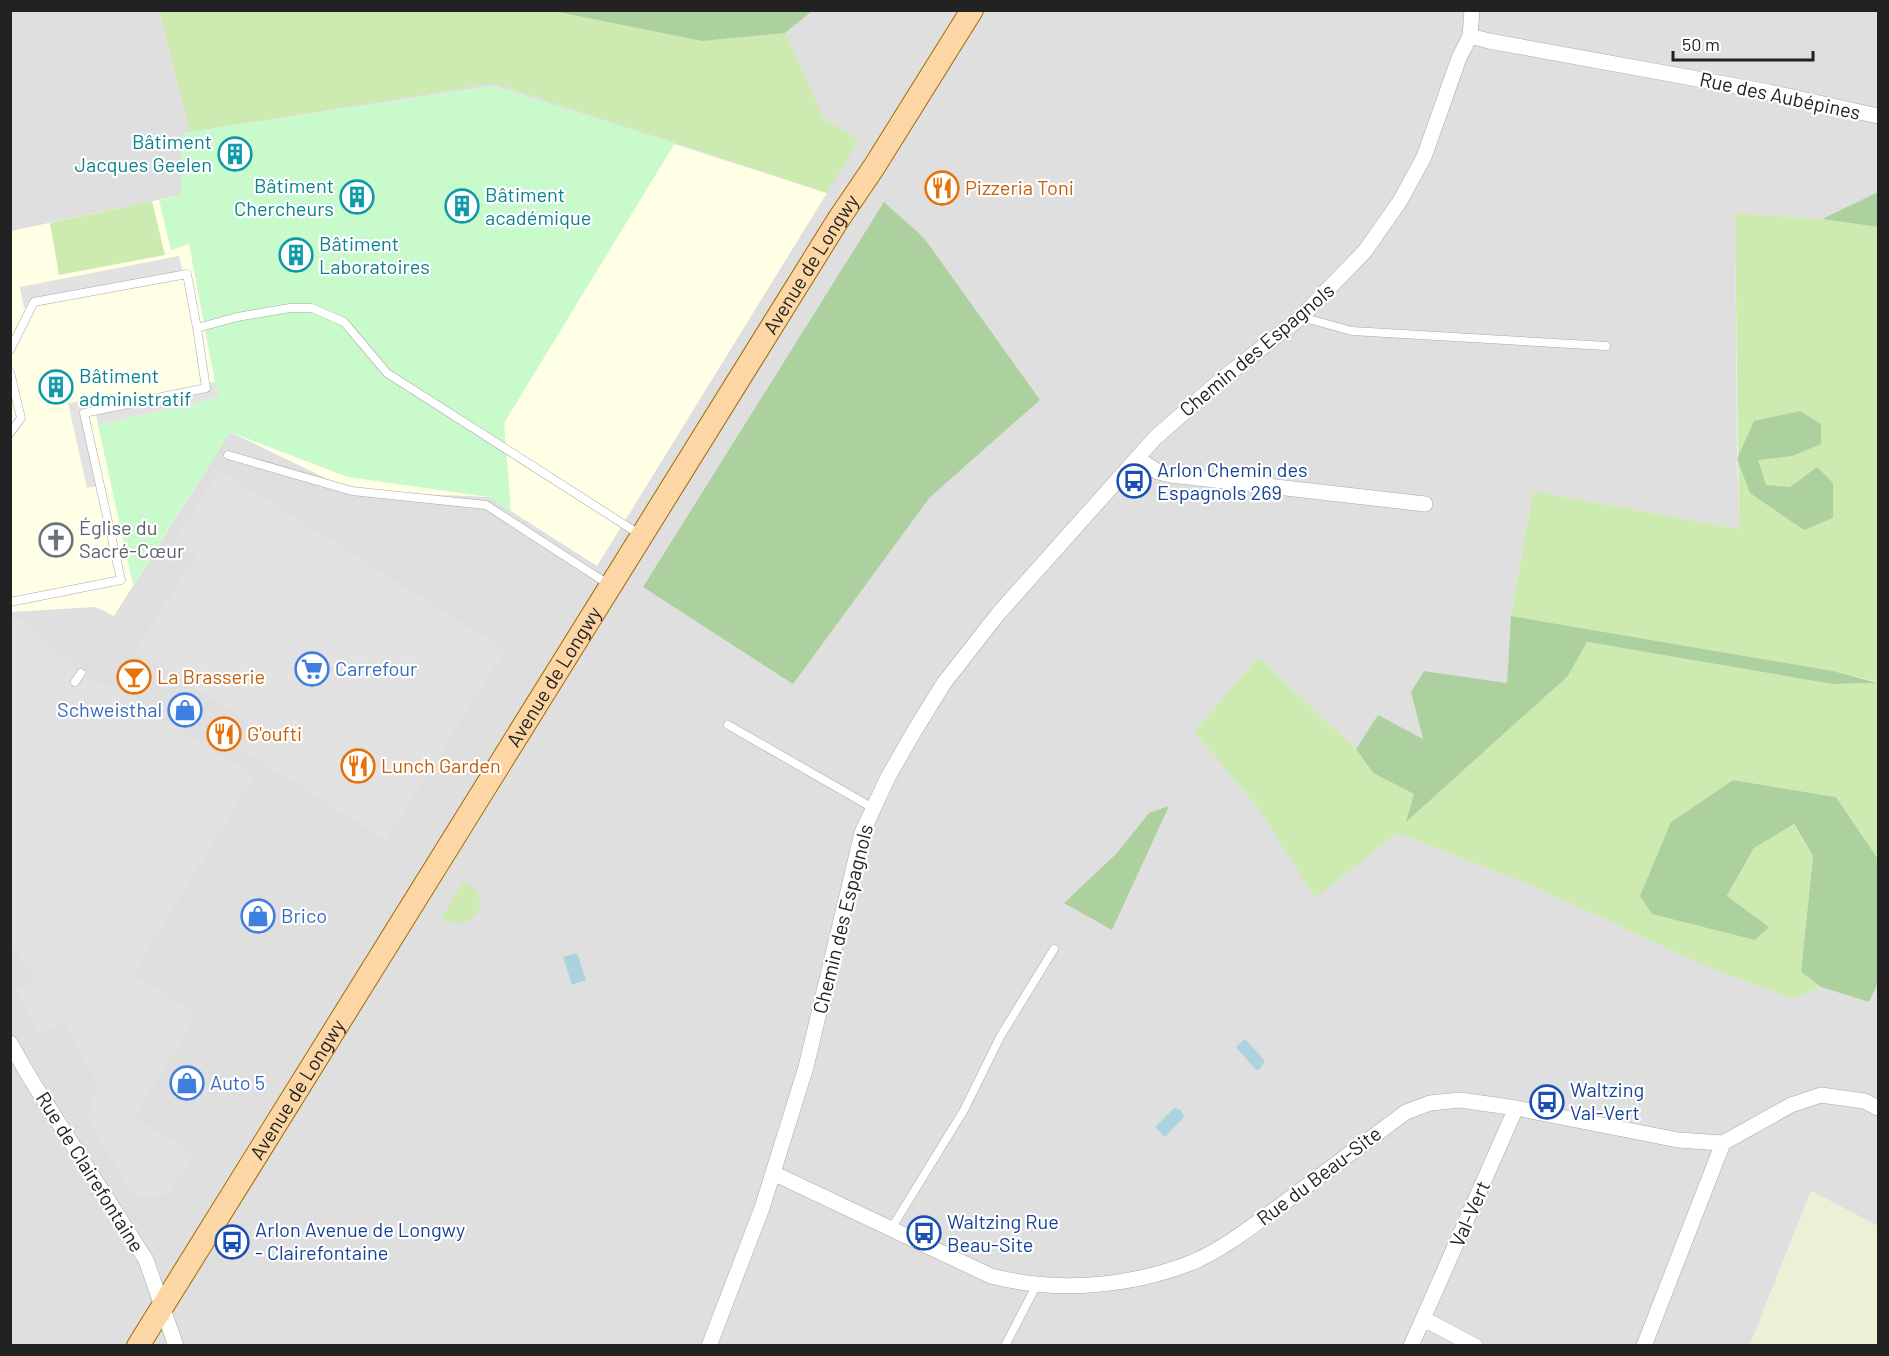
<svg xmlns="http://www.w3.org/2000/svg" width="1889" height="1356" font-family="Barlow,sans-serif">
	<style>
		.residential { fill: #e0dfdf }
		.education { fill: #ffffe5 }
		.farmland { fill: #eef0d5 }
		.grass { fill: #cdebb0 }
		.forest { fill: #add19e }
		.park { fill: #c8facc }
		.parking { fill: #e2e2e2 }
		.water { fill: #aad3df }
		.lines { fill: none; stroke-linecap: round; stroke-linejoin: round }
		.service-casing { stroke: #a9a9a9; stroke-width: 9 }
		.minor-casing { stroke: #a9a9a9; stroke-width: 16 }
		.primary-casing { stroke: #a06b00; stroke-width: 24 }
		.service { stroke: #fff; stroke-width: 8 }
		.minor { stroke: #fff; stroke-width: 15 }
		.primary { stroke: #fcd6a4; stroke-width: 22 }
		.labels { text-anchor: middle; stroke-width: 4.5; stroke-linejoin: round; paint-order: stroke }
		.street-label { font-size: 20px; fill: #222; stroke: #fff }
		.culture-label { font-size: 20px; fill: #0d838f; stroke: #fff; text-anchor: start }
		.food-label { font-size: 20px; fill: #c56008; stroke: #fff; text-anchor: start }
		.transit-label { font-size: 20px; fill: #164399; stroke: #fff; text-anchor: start }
		.worship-label { font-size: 20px; fill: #5b616d; stroke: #fff; text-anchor: start }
		.shop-label { font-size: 20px; fill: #366cbe; stroke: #fff; text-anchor: start }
	</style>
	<rect width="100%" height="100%" fill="#f2efe9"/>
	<path class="residential" d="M10 11H1878V192L1822 219 1735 213 1737 459 1739 529 1533 491 1511 616 1507 683 1424 671 1411 692 1423 740 1378 716 1356 749 1258 657 1194 732 1259 809 1397 833 1533 886 1707 967 1790 998 1804 995 1821 987 1869 1002 1878 983V1226L1811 1191 1750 1345H11Z"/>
	<path class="education" d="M494 86 827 193 597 566 489 497 352 491 230 432 114 616 96 607 11 612V231L181 195 183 133Z"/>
	<path class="farmland" d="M1811 1191 1878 1226V1345H1750Z"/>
	<path class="grass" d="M159 10H554L702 41 785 33 824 119 859 140 827 193 494 83 190 132Z
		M152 201 165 255 59 275 50 223Z
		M1735 213 1822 219 1878 227V682L1833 671 1511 616 1533 491 1739 529Z
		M1587 642 1832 684 1878 683V859L1836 797 1733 780 1671 822 1755 940 1768 927 1727 897 1754 848 1793 824 1813 856 1801 972 1821 987 1804 995 1790 998 1707 967 1533 886 1397 833 1315 898 1259 809 1194 732 1258 657 1356 749 1373 773 1414 794 1407 821 1568 676Z
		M464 881 476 889C489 914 466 931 443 919L442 916Z"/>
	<path class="forest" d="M554 11H812L785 33 702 41Z
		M1878 192V227L1822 219Z
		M884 202 924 238 1040 400 930 497 793 684 643 587Z
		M1800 411 1821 424V444L1792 456 1758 460 1766 485 1790 487 1817 467 1833 483V518L1804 530 1750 493 1737 459 1754 421Z
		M1511 616 1833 671 1878 683 1832 684 1587 642 1568 676 1406 822 1414 794 1373 773 1356 749 1378 715 1423 739 1411 692 1424 671 1507 683Z
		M1733 780 1836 797 1878 859V983L1869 1002 1821 987 1801 972 1813 856 1794 824 1754 848 1727 896 1769 927 1755 940 1652 914 1640 896 1671 822Z
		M1169 806 1112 930 1064 903 1116 854 1149 813Z"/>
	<path class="park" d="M494 86 675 143 504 423 511 511 489 497 348 477 230 432 133 585 98 425 220 397 215 382 189 244 171 250 159 200 181 195 183 133Z"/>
	<path class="parking" d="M179 256 184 278 24 308 20 287Z
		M215 382 220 397 98 425 95 408Z
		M81 401 102 485 87 488 68 403Z
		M219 470 505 650 386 840 239 748 253 724 135 651 196 556 175 541Z
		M20 618 81 673 105 687 111 685 254 776 133 974 197 1015 134 1117 195 1155 168 1194 134 1197 87 1118 98 1084 63 1022 40 1035 15 989 35 979 11 944 10 620Z"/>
	<path class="water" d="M577 953 586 980 572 985 563 957Z
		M1245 1039 1265 1061 1259 1070H1256L1236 1047Z
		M1174 1108 1181 1110 1184 1117 1165 1137 1155 1127Z"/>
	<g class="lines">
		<g class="service-casing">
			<path id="service" d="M1301 317 1352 331 1606 346
				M197 328 237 317 290 308H312L344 322 387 373 639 534
				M10 350 34 302 187 274 197 328 206 388 84 413 121 580 10 602
				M10 372 21 418 10 433
				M228 455 352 491 486 505 608 584
				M75 682 81 673
				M728 725 873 808
				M891 1229 964 1110 1000 1037 1054 949
				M1005 1346 1037 1284"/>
		</g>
		<g class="minor-casing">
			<path id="minor" d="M1470 36 1489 41 1769 92 1878 116
				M1137 458 1158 472 1171 475 1425 504
				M10 1043 30 1078 146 1260 176 1346
				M773 1173 991 1276C1057 1293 1130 1287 1193 1262 1226 1248 1256 1223 1285 1202 1325 1172 1366 1142 1406 1112L1430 1103 1460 1100 1516 1108 1678 1140 1723 1143 1791 1105 1821 1095 1864 1101 1878 1108
				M1424 1319 1475 1346
				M709 1346 762 1208 806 1067 862 833 888 777 915 730 944 683 998 614 1155 438 1222 379 1301 317 1365 251 1400 201 1424 157 1459 58 1470 36 1472 10
				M1411 1346 1516 1108
				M1644 1346 1723 1143"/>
		</g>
		<g class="primary-casing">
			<g id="primary">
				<path id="s1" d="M138 1346 838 220 874 167 972 10"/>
			</g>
		</g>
		<use href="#service" class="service"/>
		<use href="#minor" class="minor"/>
		<use href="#primary" class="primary"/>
	</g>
	<defs>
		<g id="building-ring" transform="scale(1.725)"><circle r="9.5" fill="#fff" stroke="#0f9aa8" stroke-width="1.5"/><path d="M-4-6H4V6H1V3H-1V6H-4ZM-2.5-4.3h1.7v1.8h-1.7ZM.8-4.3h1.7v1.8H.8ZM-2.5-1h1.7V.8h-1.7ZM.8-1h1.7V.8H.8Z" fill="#0f9aa8"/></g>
		<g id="restaurant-ring" transform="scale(1.725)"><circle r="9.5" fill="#fff" stroke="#e8710a" stroke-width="1.5"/><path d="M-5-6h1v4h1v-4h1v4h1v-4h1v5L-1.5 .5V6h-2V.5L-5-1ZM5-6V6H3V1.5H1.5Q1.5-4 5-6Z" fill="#e8710a"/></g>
		<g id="bus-ring" transform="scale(1.725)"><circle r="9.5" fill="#fff" stroke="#1a4fb4" stroke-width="1.5"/><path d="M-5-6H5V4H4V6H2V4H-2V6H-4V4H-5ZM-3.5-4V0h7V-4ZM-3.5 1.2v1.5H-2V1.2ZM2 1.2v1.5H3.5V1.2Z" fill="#1a4fb4"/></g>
		<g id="church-ring" transform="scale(1.725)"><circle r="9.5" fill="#fff" stroke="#6b7280" stroke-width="1.5"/><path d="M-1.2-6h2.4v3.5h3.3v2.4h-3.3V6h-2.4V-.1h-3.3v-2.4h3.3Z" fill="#6b7280"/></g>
		<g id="supermarket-ring" transform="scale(1.725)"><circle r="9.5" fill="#fff" stroke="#3f7fe0" stroke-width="1.5"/><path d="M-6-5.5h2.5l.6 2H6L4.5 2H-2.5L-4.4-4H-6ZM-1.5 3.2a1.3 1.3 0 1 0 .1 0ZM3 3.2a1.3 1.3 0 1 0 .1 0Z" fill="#3f7fe0"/></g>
		<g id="bar-ring" transform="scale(1.725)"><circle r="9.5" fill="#fff" stroke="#e8710a" stroke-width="1.5"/><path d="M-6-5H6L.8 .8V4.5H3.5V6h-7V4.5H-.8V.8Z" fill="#e8710a"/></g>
		<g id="shop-ring" transform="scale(1.725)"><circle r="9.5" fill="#fff" stroke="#3f7fe0" stroke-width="1.5"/><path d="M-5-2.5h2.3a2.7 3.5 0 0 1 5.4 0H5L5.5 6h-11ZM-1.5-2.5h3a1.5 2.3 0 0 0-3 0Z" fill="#3f7fe0"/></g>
	</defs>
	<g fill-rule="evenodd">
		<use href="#building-ring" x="235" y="154"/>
		<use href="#restaurant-ring" x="942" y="188"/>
		<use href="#building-ring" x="357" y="197"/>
		<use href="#building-ring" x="462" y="206"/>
		<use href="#building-ring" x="296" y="255"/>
		<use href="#building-ring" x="56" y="387"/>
		<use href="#bus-ring" x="1134" y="481"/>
		<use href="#church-ring" x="56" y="540"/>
		<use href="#supermarket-ring" x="312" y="669"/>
		<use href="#bar-ring" x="134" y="677"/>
		<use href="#shop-ring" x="185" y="710"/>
		<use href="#restaurant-ring" x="224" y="734"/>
		<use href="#restaurant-ring" x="358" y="766"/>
		<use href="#shop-ring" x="258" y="916"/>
		<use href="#shop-ring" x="187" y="1083"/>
		<use href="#bus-ring" x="1547" y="1102"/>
		<use href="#bus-ring" x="924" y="1233"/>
		<use href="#bus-ring" x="232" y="1242"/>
	</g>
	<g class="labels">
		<g class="street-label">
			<text transform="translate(1780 96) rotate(12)" y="7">Rue des Aubépines</text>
			<text dy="7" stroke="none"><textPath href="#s1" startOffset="1274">Avenue de Longwy</textPath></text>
			<text transform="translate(1257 350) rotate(-40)" y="7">Chemin des Espagnols</text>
			<text dy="7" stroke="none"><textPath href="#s1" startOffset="788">Avenue de Longwy</textPath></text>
			<text transform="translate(843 919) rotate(-76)" y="7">Chemin des Espagnols</text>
			<text dy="7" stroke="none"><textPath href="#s1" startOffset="302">Avenue de Longwy</textPath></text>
			<text transform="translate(90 1172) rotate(58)" y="7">Rue de Clairefontaine</text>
			<text transform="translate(1319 1176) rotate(-37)" y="7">Rue du Beau-Site</text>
			<text transform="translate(1470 1214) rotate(-66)" y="7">Val-Vert</text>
		</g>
		<g class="culture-label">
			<text x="212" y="149" text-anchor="end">Bâtiment<tspan x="212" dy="23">Jacques Geelen</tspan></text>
			<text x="334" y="193" text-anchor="end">Bâtiment<tspan x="334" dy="23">Chercheurs</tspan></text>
			<text x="485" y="202">Bâtiment<tspan x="485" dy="23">académique</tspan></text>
			<text x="319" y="251">Bâtiment<tspan x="319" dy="23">Laboratoires</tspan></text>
			<text x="79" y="383">Bâtiment<tspan x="79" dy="23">administratif</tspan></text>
		</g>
		<g class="food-label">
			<text x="965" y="195">Pizzeria Toni</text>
			<text x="157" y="684">La Brasserie</text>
			<text x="247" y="741">G'oufti</text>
			<text x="381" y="773">Lunch Garden</text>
		</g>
		<g class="transit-label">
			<text x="1157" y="477">Arlon Chemin des<tspan x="1157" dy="23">Espagnols 269</tspan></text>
			<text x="1570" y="1097">Waltzing<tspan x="1570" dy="23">Val-Vert</tspan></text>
			<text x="947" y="1229">Waltzing Rue<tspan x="947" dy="23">Beau-Site</tspan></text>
			<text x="255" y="1237">Arlon Avenue de Longwy<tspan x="255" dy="23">- Clairefontaine</tspan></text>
		</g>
		<g class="worship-label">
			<text x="79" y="535">Église du<tspan x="79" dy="23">Sacré-Cœur</tspan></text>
		</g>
		<g class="shop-label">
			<text x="335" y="676">Carrefour</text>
			<text x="162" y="717" text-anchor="end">Schweisthal</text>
			<text x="281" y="923">Brico</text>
			<text x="210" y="1090">Auto 5</text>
		</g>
	</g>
	<rect width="1889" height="1356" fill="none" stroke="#222222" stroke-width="24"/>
	<path d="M1673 51v9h140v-9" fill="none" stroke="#222222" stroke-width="3"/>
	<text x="1682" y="51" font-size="18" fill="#222222" stroke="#ffffff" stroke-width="4.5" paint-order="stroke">50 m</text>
</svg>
